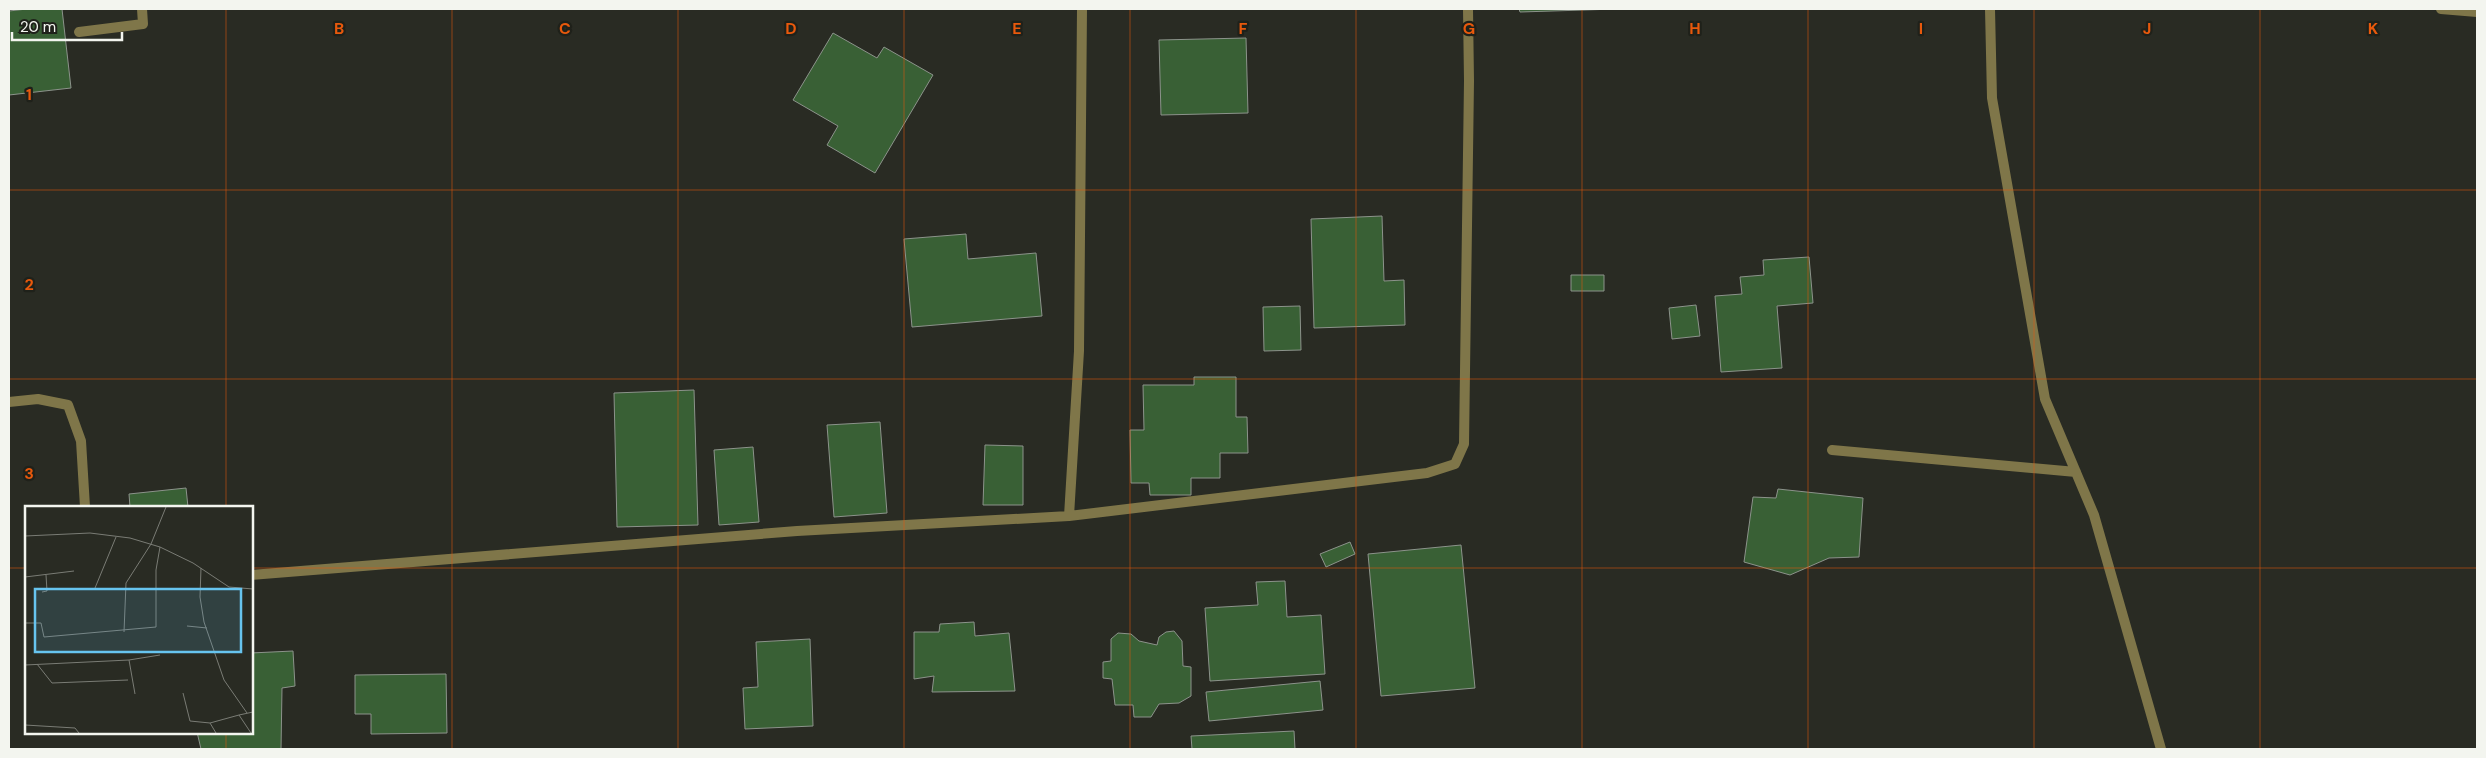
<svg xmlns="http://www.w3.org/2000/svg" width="2486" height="758" font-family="'DM Sans',sans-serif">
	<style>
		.building { fill: #396035; stroke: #8c938b }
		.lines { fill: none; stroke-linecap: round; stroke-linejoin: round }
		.service { stroke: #7f7649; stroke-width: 10 }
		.minor { stroke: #7f7649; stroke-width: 10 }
		.grid { fill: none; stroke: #e8590c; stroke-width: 1; stroke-opacity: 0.55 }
		.inset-road { fill: none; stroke: #7a7c75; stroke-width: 1 }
		.view { fill: #67c4ef; fill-opacity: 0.15; stroke: #67c4ef; stroke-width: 2.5 }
		.inset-edge { fill: none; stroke: #f3f5ef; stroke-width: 2.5 }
		.grid-label { font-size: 16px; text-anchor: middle; font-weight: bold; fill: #e8590c; stroke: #1f211a; stroke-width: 4.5; stroke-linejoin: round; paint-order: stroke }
	</style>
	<rect width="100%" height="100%" fill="#292b23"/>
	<path class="building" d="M27 9H62L71 88 9 95V11Z
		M1519 9H1616L1520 12Z
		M833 33 877 58 884 47 933 75 875 173 827 145 838 126 793 100Z
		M1246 38 1248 113 1161 115 1159 40Z
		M1382 216 1384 281 1404 280 1405 325 1314 328 1311 219Z
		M966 234 968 259 1036 253 1042 316 912 327 904 239Z
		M1809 257 1813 303 1777 306 1782 368 1721 372 1715 296 1742 294 1740 277 1764 275 1763 260Z
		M1571 275H1604V291H1571Z
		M1696 305 1700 336 1672 339 1669 308Z
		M1300 306 1301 350 1264 351 1263 307Z
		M1194 377H1236V417H1247L1248 453H1220V478H1191V495H1150L1149 483H1131L1130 430H1144L1143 385H1194Z
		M694 390 698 525 617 527 614 393Z
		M880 422 887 513 834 517 827 425Z
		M985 445 1023 446V505H983Z
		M753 447 759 522 719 525 714 450Z
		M186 488 188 507H130L129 494Z
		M1778 489 1863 498 1859 557 1829 558 1790 575 1744 562 1753 497 1776 498Z
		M1350 542 1355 554 1326 567 1320 554Z
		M1461 545 1475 688 1381 696 1368 554Z
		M1285 581 1287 617 1321 615 1325 674 1210 681 1205 608 1258 605 1256 582Z
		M974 622 975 636 1009 633 1015 691 932 692 934 676 914 679V632H939L940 624Z
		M1174 631 1182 641 1183 666 1191 667V696L1179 703 1159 704 1151 717H1134L1133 705H1115L1112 679 1103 678V662L1111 661V639L1118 633 1131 634 1139 641 1157 645 1159 637 1166 632Z
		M810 639 813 726 745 729 743 688 758 687 756 642Z
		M293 651 295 686 282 688 281 749H201L197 732H251V653Z
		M446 674 447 733 371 734V714H355V675Z
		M1320 681 1323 710 1209 721 1206 692Z
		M1294 731 1295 749H1192L1191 736Z"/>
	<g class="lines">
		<path class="service" d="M1990 9 1992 98 2045 399 2094 515 2161 749
			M1832 450 2076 472"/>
		<path class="minor" d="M2441 9 2477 12
			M79 32 143 24 142 9
			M9 402 38 399 68 405 81 441 85 507
			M1069 516 1079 351 1082 9
			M251 575 797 531 1069 516 1427 473 1455 464 1464 444 1469 81 1468 9"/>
	</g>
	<path class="grid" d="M226 9V507M452 9V749M678 9V749M904 9V749M1130 9V749M1356 9V749M1582 9V749M1808 9V749M2034 9V749M2260 9V749M9 190H2477M9 379H2477M9 568H26M251 568H2477M226 732V749"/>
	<g transform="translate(25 506)">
		<rect width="228" height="228" fill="#292b23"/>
		<path class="inset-road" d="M0 30 65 27 105 32 135 41 168 57 204 81 228 83M176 62 175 91 179 116 199 174 222 207M0 71 49 65M70 82 91 31M17 86 22 85 21 69M0 117H16L19 131 131 121V64L135 41M162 120 182 122M99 126 101 77 126 38 141 1M104 154 135 149M12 158 27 177 103 174M0 159 104 154 110 188M158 187 165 215 185 217M0 219 50 222 54 227M191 227 185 217 214 209M226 227 214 209 228 206"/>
		<path class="view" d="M10 83H216V146H10Z"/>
		<rect width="228" height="228" class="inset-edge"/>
	</g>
	<g class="grid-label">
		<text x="339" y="34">B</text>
		<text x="565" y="34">C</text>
		<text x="791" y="34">D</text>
		<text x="1017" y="34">E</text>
		<text x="1243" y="34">F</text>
		<text x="1469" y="34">G</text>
		<text x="1695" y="34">H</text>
		<text x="1921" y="34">I</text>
		<text x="2147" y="34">J</text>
		<text x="2373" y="34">K</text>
		<text x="29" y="100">1</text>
		<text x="29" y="290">2</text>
		<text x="29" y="479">3</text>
	</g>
	<rect width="2486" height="758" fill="none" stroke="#f3f5ef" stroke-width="20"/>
	<path d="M12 32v8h110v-8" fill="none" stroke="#f3f5ef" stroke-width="2.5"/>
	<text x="20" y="32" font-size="15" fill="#f3f5ef" stroke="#1f211a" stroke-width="4" paint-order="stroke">20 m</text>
</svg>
